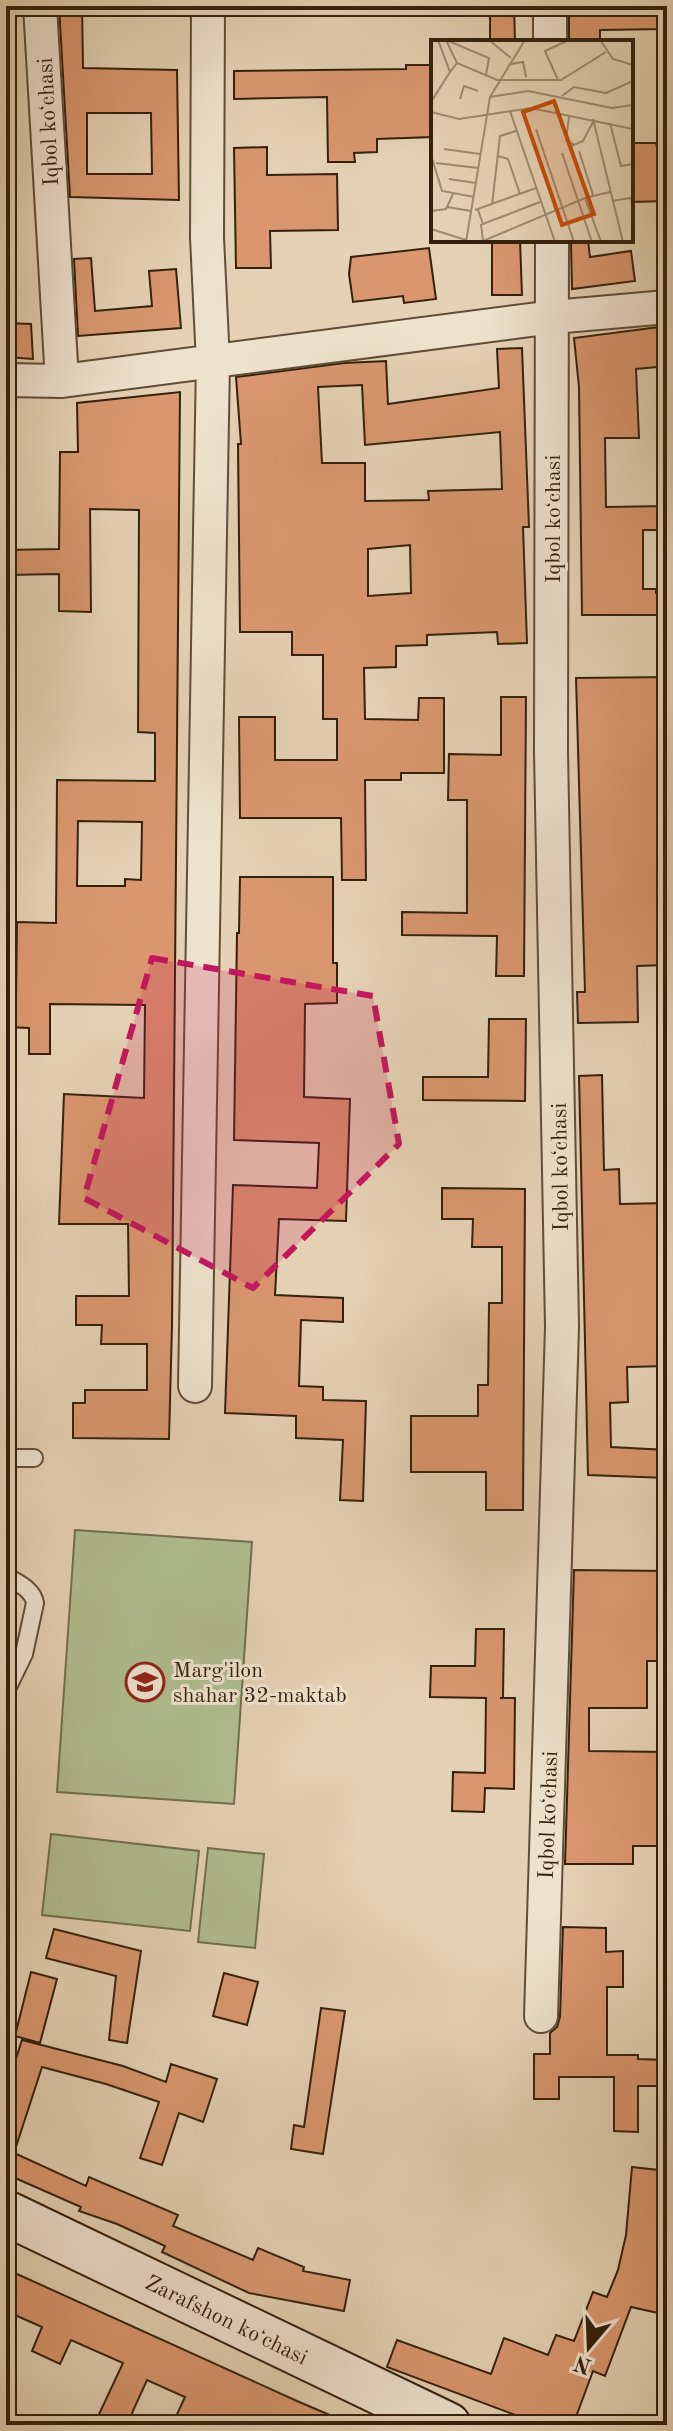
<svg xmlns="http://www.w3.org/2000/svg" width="673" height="2431" font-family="'Old Standard TT',serif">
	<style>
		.green { fill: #b0bd90; stroke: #726f4e; stroke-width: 2 }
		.building { fill: #da976f; stroke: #33210d; stroke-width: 2; fill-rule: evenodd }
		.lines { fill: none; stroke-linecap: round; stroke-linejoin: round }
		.lane-casing { stroke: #604d37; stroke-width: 20 }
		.street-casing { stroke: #604d37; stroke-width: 36 }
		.secondary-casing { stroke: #33210d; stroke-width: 48 }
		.lane { stroke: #eee2ce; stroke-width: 16 }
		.street { stroke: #eee2ce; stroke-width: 32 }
		.secondary { stroke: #eee2ce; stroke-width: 44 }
		.marked { fill: #c2185b; fill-opacity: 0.2; stroke: #c2185b; stroke-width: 6; stroke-dasharray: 16 10; stroke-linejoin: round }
		.labels { text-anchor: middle; stroke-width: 6; stroke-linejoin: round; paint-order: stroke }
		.street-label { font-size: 22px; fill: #33210d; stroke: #eee2ce }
		.poi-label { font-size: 22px; fill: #33210d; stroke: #eee2ce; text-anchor: start }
		.inset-road { fill: none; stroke: #9e8b71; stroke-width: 2 }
		.view { fill: #c44e0c; fill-opacity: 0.15; stroke: #c44e0c; stroke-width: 4 }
		.inset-edge { fill: none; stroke: #33210d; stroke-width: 4 }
	</style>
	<rect width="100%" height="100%" fill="#e5d2b4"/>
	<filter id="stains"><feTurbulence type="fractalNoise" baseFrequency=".0025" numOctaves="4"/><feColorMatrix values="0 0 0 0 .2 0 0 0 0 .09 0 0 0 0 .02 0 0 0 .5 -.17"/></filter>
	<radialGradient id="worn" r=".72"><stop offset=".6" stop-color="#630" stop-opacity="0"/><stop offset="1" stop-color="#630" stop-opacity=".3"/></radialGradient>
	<path class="green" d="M75 1530 252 1542 234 1804 57 1792Z
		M51 1834 199 1851 190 1931 42 1915Z
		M208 1848 264 1854 255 1948 198 1942Z"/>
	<path class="building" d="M59 6H82L83 68 177 70 179 200 70 197ZM87 113H151L152 174H87Z
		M490 6H514L515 42H490Z
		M569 6H667V29L600 30V42H569Z
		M406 65H433V137L377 139V152L354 153 355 162H328L327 97 234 99V71L406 69Z
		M631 143H656L657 147H667V201L631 202Z
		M267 147V175L337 174 338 230 270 231 271 268H236L234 148Z
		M492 240H520L522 295H492Z
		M588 240 590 257 631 251 635 281 572 289 571 242Z
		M429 248 436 299 404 303 403 296 353 302 349 274 351 257Z
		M91 258 95 311 152 306 149 271 176 269 181 328 78 336 74 259Z
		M6 323 31 324 33 359 6 357Z
		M667 326V366L636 369 639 438H605L606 507 667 506V530H643V589H656V593H667V615H582L579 387 574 338Z
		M522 348 529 527H523L527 643 498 644 497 632 427 635V645L396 646V667L364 668 365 719 418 720 419 698H444V773H401V780H365L366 880H342L341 818H240L239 717H275V760H337V719H323V655H292V632H240L238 444H241L236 377 344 363 386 361 388 404 499 388 497 349ZM362 385 365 445 500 432 502 489 428 491 429 500 365 501V463H322L318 387ZM410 545 411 593 368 596V549Z
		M180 392 172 1326 169 1439 73 1438V1403H85V1390H147V1344H101L102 1325H76V1296H129L128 1224H59L64 1094 144 1098 145 1005 50 1004V1054H29V1028L6 1027V999H16L17 922 56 923 57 780 155 781V733L138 732 139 510 90 509 91 612 59 611V574L6 575V550L59 549 60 452H78L77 403ZM78 821 142 822 141 880 125 879V886H77Z
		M667 677V717H664L667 777V965L637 966 638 1022 578 1023 577 992H585L576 678Z
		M501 697H526L524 976H496L497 936 402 935V912L467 913V800H448L449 754 501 755Z
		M240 877H333V963H337V1003L305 1004 304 1097 350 1099 346 1221 279 1219 275 1295 343 1298V1322L301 1320 299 1386 323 1387V1400L366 1401 363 1501 340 1500 343 1440 296 1438V1416L225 1413 233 1185 317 1188 319 1143 234 1140 237 933H239Z
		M489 1019H526L525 1101 423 1100V1077H488Z
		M602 1075 604 1170 619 1169 620 1204 667 1203V1226H665L667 1366 627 1367 628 1402 610 1403 611 1447 667 1450V1478L588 1475 579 1076Z
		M442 1188 525 1189 523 1510H486V1472H411V1416H478V1385H488L489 1303H502V1247H472L473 1219H442Z
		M574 1570 667 1571V1661H647V1708H589V1751L667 1752V1846H633V1864H565Z
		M476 1629H504L503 1698H500H515L514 1789 485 1788 484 1812 452 1811 453 1772 485 1773 486 1698 430 1697 431 1666H475Z
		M563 1927 606 1928V1952L623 1951V1987H607V2055H638V2059L667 2060V2086H638V2132L614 2131V2077H559V2099H534V2054H550V2033L557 2027 560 2017Z
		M54 1929 141 1951 127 2043 109 2040 116 1976 46 1958Z
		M31 1972 57 1979 40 2043 15 2036Z
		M224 1973 258 1982 247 2025 213 2016Z
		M321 2008 345 2011 323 2154 291 2149 294 2125 304 2127Z
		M22 2040 123 2066 166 2082 171 2064 217 2079 203 2122 179 2113 162 2165 140 2158 159 2102 106 2084 42 2067 14 2153 86 2186 89 2177 178 2215 173 2226 253 2260 258 2248 304 2267 303 2271 350 2280 344 2311 249 2293 162 2252 165 2246 117 2224 79 2211 81 2207 6 2174V2090Z
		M632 2167 667 2171V2315L631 2307 605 2376 593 2371 573 2425H542L387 2367 397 2340 491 2374 504 2338 548 2355 556 2335 574 2341 593 2292 607 2297 618 2270 626 2235Z
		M6 2269 297 2401 353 2425H172L185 2397 147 2380 132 2413 137 2425H94L123 2363 71 2340 60 2364 32 2351 42 2327 6 2311Z"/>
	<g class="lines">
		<g class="lane-casing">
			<path id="lane" d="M6 1458H34
				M6 1576C17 1583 33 1589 35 1603L24 1654 6 1691"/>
		</g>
		<g class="street-casing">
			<path id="street" d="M40 6 62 381
				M550 6V42
				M6 380 62 381 553 317 667 307
				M195 1386 213 362 207 238 208 6
				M541 2016 562 1327 551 752 552 240"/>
		</g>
		<g class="secondary-casing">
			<path id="secondary" d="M6 2213 448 2425"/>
		</g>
		<use href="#lane" class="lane"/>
		<use href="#street" class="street"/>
		<use href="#secondary" class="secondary"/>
	</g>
	<path class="marked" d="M152 958 373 996 399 1144 253 1288 84 1198Z"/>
	<defs>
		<g id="school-ring" transform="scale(2)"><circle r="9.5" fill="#eee2ce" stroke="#8f2418" stroke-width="1.5"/><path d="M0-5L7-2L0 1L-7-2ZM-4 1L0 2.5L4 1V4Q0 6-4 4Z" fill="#8f2418"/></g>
	</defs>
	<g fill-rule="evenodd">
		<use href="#school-ring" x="145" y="1682"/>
	</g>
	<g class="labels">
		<g class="street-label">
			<text transform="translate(47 122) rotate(-93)" y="8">Iqbol koʻchasi</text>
			<text transform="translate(552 519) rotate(-90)" y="8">Iqbol koʻchasi</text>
			<text transform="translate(559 1167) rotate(-91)" y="8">Iqbol koʻchasi</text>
			<text transform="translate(547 1815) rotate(-88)" y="8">Iqbol koʻchasi</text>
			<text transform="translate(227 2319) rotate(26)" y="8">Zarafshon koʻchasi</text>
		</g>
		<g class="poi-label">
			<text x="173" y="1677">Marg'ilon<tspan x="173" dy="25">shahar 32-maktab</tspan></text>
		</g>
	</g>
	<g transform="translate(431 40)">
		<rect width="202" height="202" fill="#e5d2b4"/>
		<path class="inset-road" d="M7 0 19 32 26 23M15 0 26 23 66 40H130L175 12M15 0 58 18 55 35M58 0 80 18M169 0 182 19 202 25M80 24 92 22 95 37M127 40 114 11 138 0M131 56 143 47 175 53 202 41M59 57 97 51 181 68 202 65M29 59 33 46 47 51M0 62 19 32M79 71 124 202M0 72 28 79 100 68 202 89M138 77 135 100 144 105M162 79 192 202M179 83 190 126 202 124M105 89 143 202M138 107 152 101 162 82M13 109 49 114M148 111 162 155M131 113 161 202M0 115 11 151 43 157M67 116 77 119 89 154M5 123 47 128M18 139 45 143M154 158 170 202M181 161 199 158 202 163M61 165 69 96 85 91M16 167 40 171M44 170 105 148M47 170 52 184 109 162M0 171 15 169 22 154M50 184 52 201 154 158 179 152M0 189 35 200M35 202 59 57 94 0"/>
		<path class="view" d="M123 61 163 174 131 185 92 72Z"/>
		<rect width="202" height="202" class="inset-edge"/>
	</g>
	<rect width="673" height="2431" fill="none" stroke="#e5d2b4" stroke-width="32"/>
	<rect x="8" y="8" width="657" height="2415" fill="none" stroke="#33210d" stroke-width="4"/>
	<rect x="16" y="16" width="641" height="2399" fill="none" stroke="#33210d" stroke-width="2"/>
	<g transform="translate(589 2347) rotate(199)" stroke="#eee2ce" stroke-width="6" paint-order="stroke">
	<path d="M0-6L14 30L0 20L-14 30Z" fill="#33210d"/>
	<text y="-12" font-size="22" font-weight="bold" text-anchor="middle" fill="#33210d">N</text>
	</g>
	<rect width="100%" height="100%" filter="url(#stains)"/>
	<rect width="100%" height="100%" fill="url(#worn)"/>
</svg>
